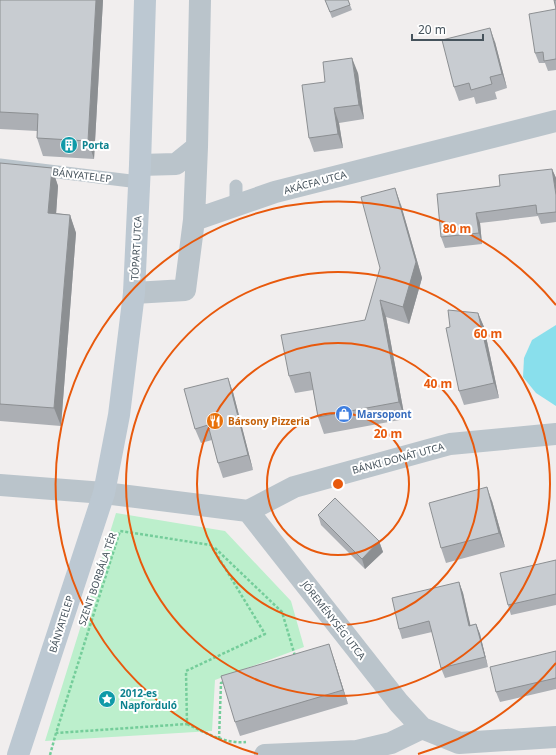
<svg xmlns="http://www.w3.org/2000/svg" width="556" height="755" font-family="'Noto Sans',sans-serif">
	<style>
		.green { fill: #bcefcc }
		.water { fill: #89dfec }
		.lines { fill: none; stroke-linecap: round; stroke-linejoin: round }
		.path { stroke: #74cd9a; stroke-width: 2.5; stroke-dasharray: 3 2; stroke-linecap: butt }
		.lane { stroke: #bac4cb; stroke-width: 13 }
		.street { stroke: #bac4cb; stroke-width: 22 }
		.secondary { stroke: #bcc8d2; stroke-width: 22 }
		.wall { fill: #acafb4 }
		.shaded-wall { fill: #8c8f92 }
		.building { fill: #c8ccd1; stroke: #8c8f92 }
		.ring { fill: none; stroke: #e8590c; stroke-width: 2 }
		.labels { text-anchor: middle; stroke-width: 4; stroke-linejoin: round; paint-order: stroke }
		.culture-label { font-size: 10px; font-weight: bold; fill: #0d838f; stroke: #fff; text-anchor: start }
		.street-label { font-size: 10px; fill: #46535c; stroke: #fff }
		.shop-label { font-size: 10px; font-weight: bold; fill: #366cbe; stroke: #fff; text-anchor: start }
		.food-label { font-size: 10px; font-weight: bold; fill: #c56008; stroke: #fff; text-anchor: start }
		.centre { fill: #e8590c; stroke: #fff; stroke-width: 2 }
		.ring-label { font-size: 12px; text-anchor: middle; font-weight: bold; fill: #e8590c; stroke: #fff; stroke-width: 4; stroke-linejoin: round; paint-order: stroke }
	</style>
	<rect width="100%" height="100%" fill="#f1eeee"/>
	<path class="green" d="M116 513 225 531 291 601 304 647 215 680 212 731 45 741Z"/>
	<path class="water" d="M556 325V406L536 393 523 377 524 358 532 340Z"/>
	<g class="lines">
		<path class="path" d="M215 548 282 612 295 656
			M187 724C206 733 225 744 246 742
			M219 739 221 683 224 682
			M50 755 56 733 120 531 211 545 265 634 186 671 187 724 56 733"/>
		<path class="lane" d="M0 165 139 182
			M236 206V186"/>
		<path class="street" d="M140 165 176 164 197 147 200 0
			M194 220 197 147
			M134 293 185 290 194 220 275 192 556 121
			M0 485 104 493 248 511
			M248 511 399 703 422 728 459 743 556 737
			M248 511 294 487 450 444 556 434
			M265 755 357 751 391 743 422 728"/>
		<path class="secondary" d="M18 755 104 493 119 415 134 293 140 165 145 0"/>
	</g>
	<path class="wall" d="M0 0H103L94 159 43 156 37 138V131L0 129Z
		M325 0H348L352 10 332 18Z
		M556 0V70L548 71 545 63H539L535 53 556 9Z
		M495 42 507 88 495 92 497 99 476 104 474 97 459 101 454 87Z
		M358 73 364 119 339 123 343 148 314 152 309 138 325 82Z
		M0 163 52 168 58 186 56 213 70 215 76 233 61 426 0 421Z
		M552 169 556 178V222L541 224 538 216 480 223 482 244 445 248 441 237 500 186Z
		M401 205 422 278 409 324 386 317 405 419 324 434 318 417 313 390 295 393 289 376 365 320Z
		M478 313 484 327 499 398 464 405 459 391 450 327Z
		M233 392 253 470 223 478 218 463 212 440 201 443 195 429Z
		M492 501 505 547 446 563 441 548Z
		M318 515 379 541 383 552 365 569 321 525Z
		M556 560V605L511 615 508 605Z
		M459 582 463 593 470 625 476 624 480 634 488 667 445 678 441 668 432 632 402 639 399 629Z
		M556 651V689L500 702 496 692Z
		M334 659 348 704 240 736 235 722Z"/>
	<path class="shaded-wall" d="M96 0H103L94 159 88 141Z
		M490 28 495 42 507 88 502 74Z
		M352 58 358 73 364 119 359 105Z
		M334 108 339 123 343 148 338 134Z
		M52 168 58 186 55 230 48 213Z
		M552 169 556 178V195Z
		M395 188 401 205 422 278 409 324 403 307Z
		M476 213 480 223 482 244 479 233Z
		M70 215 76 233 61 426 54 408Z
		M380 300 386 317 405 419 399 402Z
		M478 313 484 327 499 398 494 383Z
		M228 378 233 392 253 470 248 455Z
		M487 487 492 501 505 547 499 533Z
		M379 541 383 552 365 569 362 559Z
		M459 582 463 593 473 636 469 626Z
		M476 624 480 634 488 667 485 657Z
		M329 644 334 659 348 704 343 690Z"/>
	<path class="building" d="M0 0H96L88 141 37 138 38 114 0 112Z
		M325 0H348L350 5 330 12Z
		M554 0H556V59L544 61 543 52 535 53 529 14 556 9Z
		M490 28 502 74 490 77 492 84 471 90 469 83 454 87 442 40Z
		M352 58 359 105 334 108 338 134 309 138 302 85 325 82 323 62Z
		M0 163 52 168 48 213 70 215 54 408 0 404Z
		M552 169 556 195V212L537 214 536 205 476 213 479 233 441 237 437 194 500 186 499 175Z
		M395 188 416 262 403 307 380 300 399 402 318 417 310 372 289 376 281 335 365 320 380 268 361 197Z
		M448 310 478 313 494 383 459 391 446 328 450 327Z
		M228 378 248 455 218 463 208 425 195 429 184 389Z
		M487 487 499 533 441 548 429 503Z
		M335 498 379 541 362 559 318 515Z
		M556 560V594L508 605 500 573Z
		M459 582 469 626 476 624 485 657 441 668 429 621 399 629 392 598Z
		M329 644 343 690 235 722 221 676Z
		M556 651V678L496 692 490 667Z"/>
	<g class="ring">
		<circle cx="338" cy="484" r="71"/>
		<circle cx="338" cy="484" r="141"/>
		<circle cx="338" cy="484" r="212"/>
		<path d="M556 663A282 282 0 0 1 418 754M258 754A282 282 0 1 1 556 305"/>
	</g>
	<defs>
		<g id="building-disc" transform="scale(0.9)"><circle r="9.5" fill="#0f9aa8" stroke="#fff"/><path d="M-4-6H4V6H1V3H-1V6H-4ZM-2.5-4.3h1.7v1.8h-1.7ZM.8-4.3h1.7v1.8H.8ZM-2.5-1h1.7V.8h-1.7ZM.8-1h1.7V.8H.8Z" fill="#fff"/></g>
		<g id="shop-disc" transform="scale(0.9)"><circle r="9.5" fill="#3f7fe0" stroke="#fff"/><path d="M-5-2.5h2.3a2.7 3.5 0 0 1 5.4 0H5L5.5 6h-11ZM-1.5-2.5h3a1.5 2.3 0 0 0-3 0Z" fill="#fff"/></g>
		<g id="restaurant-disc" transform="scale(0.9)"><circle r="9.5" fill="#e8710a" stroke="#fff"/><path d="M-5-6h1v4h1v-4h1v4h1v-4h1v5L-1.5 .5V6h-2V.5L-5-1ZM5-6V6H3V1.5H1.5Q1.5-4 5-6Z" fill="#fff"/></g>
		<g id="sight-disc" transform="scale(0.9)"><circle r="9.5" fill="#0f9aa8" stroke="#fff"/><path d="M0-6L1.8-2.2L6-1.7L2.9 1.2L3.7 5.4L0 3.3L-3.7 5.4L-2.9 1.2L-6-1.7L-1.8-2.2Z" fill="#fff"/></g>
	</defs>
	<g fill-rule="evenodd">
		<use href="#building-disc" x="69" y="145"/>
		<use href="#shop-disc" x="344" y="414"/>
		<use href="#restaurant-disc" x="215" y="421"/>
		<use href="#sight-disc" x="107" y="699"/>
	</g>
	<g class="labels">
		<g class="culture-label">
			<text x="82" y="149">Porta</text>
			<text x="120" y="697">2012-es<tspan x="120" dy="12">Napforduló</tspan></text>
		</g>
		<g class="street-label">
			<text transform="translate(82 175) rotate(7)" y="4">BÁNYATELEP</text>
			<text transform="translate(315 182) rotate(-15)" y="4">AKÁCFA UTCA</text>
			<text transform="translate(136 248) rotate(-87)" y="4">TÓPART UTCA</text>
			<text transform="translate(398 458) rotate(-15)" y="4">BÁNKI DONÁT UTCA</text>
			<text transform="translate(97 579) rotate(-71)" y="4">SZENT BORBÁLA TÉR</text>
			<text transform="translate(334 620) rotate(52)" y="4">JÓREMÉNYSÉG UTCA</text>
			<text transform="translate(61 624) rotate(-72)" y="4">BÁNYATELEP</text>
		</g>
		<g class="shop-label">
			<text x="357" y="418">Marsopont</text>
		</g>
		<g class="food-label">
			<text x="228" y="425">Bársony Pizzeria</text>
		</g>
	</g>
	<circle cx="338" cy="484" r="6" class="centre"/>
	<g class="ring-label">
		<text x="457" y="233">80 m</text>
		<text x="488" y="338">60 m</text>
		<text x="438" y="388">40 m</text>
		<text x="388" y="438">20 m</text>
	</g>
	<path d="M412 34v6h71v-6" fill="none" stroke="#46535c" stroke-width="2"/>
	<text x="418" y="34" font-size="12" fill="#46535c" stroke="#ffffff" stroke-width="3" paint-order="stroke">20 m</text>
</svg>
